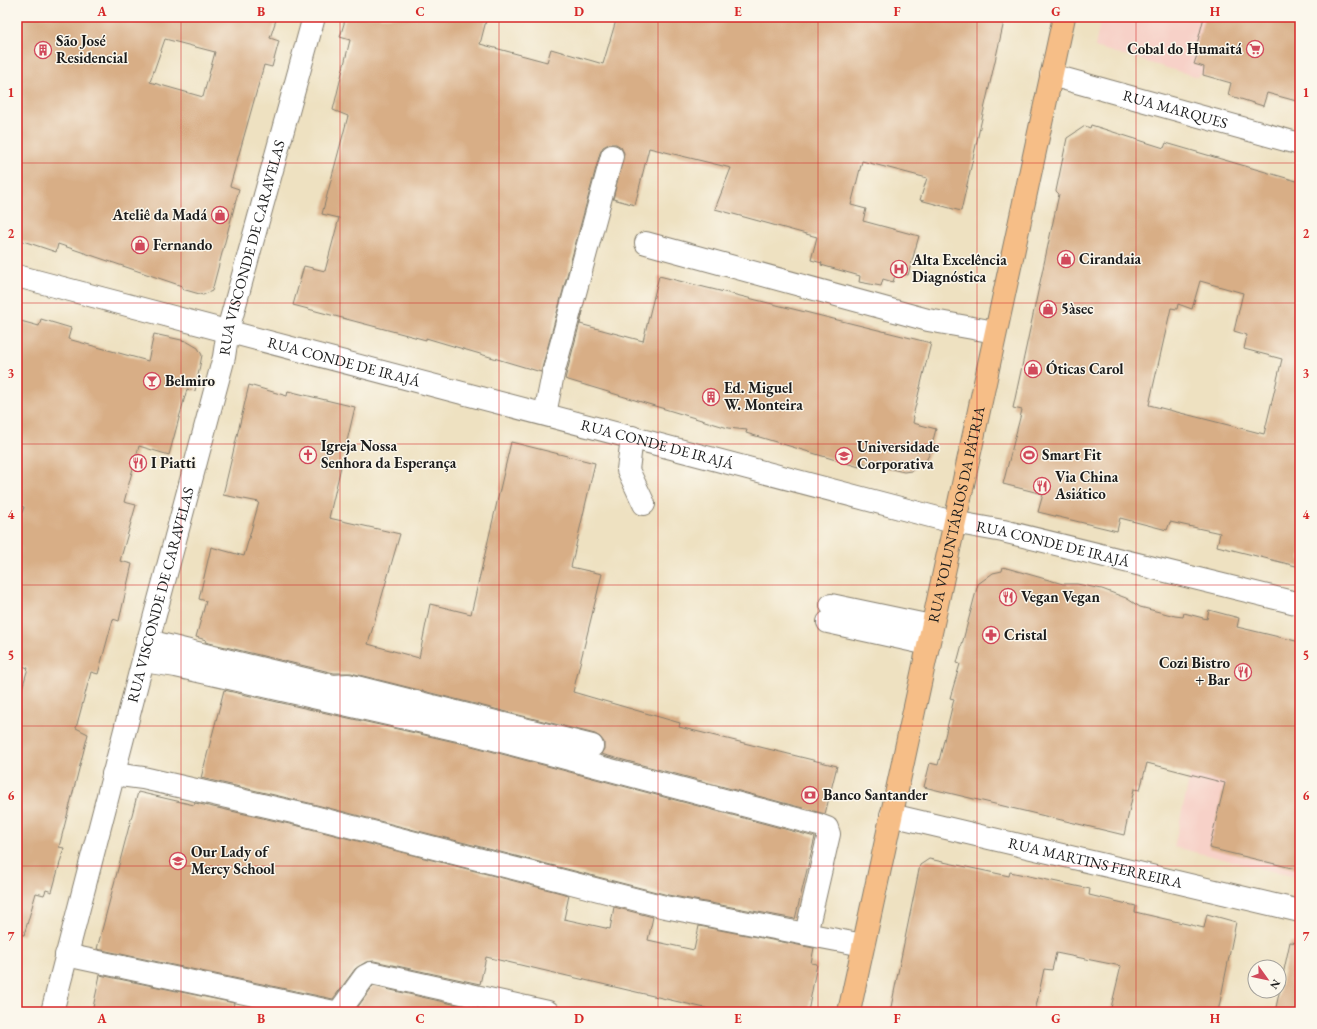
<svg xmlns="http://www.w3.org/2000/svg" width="1317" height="1029" font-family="'EB Garamond',serif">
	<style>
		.built { fill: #f7d1c8 }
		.building { fill: #d8ae86; fill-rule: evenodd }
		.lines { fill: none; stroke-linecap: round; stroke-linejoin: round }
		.minor-casing { stroke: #857e6e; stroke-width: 24 }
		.major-casing { stroke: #857e6e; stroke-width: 24 }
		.minor { stroke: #fff; stroke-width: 22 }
		.major { stroke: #f6be87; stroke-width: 22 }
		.grid { fill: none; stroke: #d62828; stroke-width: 1; stroke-opacity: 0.55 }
		.labels { text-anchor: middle; stroke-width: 3; stroke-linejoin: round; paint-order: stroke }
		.poi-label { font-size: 15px; font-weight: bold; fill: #1c1c1c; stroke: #fbf7ec; text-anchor: start }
		.street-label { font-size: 15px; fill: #1c1c1c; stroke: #fbf7ec }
		.neatline { fill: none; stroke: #d62828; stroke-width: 1.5 }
		.grid-label { font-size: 13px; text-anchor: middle; font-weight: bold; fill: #d62828 }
	</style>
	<rect width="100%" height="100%" fill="#fbf7ec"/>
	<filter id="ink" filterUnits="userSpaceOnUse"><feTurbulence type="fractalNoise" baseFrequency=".025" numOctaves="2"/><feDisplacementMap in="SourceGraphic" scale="8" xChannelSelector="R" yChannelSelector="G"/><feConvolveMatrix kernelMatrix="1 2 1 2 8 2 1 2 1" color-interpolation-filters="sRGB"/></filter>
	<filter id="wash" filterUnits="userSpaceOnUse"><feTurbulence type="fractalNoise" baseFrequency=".012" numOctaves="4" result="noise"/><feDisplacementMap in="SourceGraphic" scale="16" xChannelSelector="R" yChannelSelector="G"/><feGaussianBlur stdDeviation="0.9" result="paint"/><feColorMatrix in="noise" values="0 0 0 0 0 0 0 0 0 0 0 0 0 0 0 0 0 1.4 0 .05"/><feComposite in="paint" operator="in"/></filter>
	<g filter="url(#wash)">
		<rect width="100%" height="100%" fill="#eee1c1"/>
		<path class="built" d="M1101 17H1300V102L1203 75 1199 74 1198 77 1095 47Z
			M1208 696 1300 718V878L1174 847Z"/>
		<g id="blocks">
			<path class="building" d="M17 17H277L270 38 279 41 272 67 264 65 230 186 239 189 212 291 203 295 182 289V286L58 244 56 252 17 239ZM165 39 215 52 203 97 150 82Z
				M346 17H487L480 44 547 62 551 49 603 64 617 17H1005L961 211 920 200 927 178 862 161 851 205 866 209 863 221 919 236 908 275 896 272 893 282 883 279 881 286 859 282 860 276 821 265 822 263 811 260 817 237 715 209 731 168 649 148 635 205 613 199 624 153 621 147 616 144H609L603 147 600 153 541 372 426 338V340L293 305 304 266 325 271 339 218 322 214 348 116 333 110 350 40 340 37Z
				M1204 17H1300V102L1267 93 1263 106 1228 95 1231 83 1203 75 1204 67 1194 64 1199 49 1196 48Z
				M1091 125 1164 148 1166 143 1300 182V567L1217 546 1220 533 1170 522 1167 530 1120 518 1117 531 1038 512 1043 494 1003 484 1022 410 1013 408 1059 194 1056 191 1067 138 1085 126 1090 128ZM1200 281 1243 293 1234 331 1247 335 1244 349 1282 359 1264 434 1149 405 1171 308 1177 309 1178 304 1192 309Z
				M659 276 931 343 913 416 914 417 913 423 936 429 929 455 924 464 911 471 904 472 861 462 859 467 746 433 747 430 728 428 565 379 583 311 580 324 643 341Z
				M41 319 71 328 68 339 148 361 154 334 186 341 198 348 202 355 195 391 187 389 169 455 139 446 124 502 136 505 120 561 132 564 119 621 113 619 98 674 91 672 76 728 88 734 59 847 64 848 52 892 46 890 44 895 36 893 24 935 17 934V706L28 668 17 664V527L24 507 17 505V320L39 326Z
				M249 385 287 396 288 391 355 407 329 518 400 534 368 644 419 658 430 604 471 614 511 442 595 463 571 567 602 574 573 692 680 723 679 727 837 766 825 814 601 754 604 749V742L600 737 595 734 351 673H334L205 642 206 640 196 637 206 601 199 599 211 547 244 556 259 502 223 495Z
				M1003 567 1063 584H1077L1102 589 1126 598 1140 607 1175 616 1183 617 1184 613 1207 619 1209 610 1239 618 1237 627 1300 642V870L1209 848 1225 783 1147 763 1140 790 1134 789 1124 835 924 787 930 763 938 765 954 699 950 698 960 664 957 663 978 584 993 573 1002 571Z
				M224 690 464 744 815 837 795 919 668 895 309 803 201 778Z
				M138 792 194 805 195 803 303 827 569 895 564 919 610 929 614 907 653 917 648 940 694 950 699 926 814 948 811 963 817 964 808 1012H722L486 957 480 984 374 961 366 962 355 969 333 999 97 949Z
				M929 859 1009 876 1010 872 1090 889 1089 895 1136 906 1135 912 1204 928 1207 914 1236 922 1218 1012H1110L1121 966 1056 953 1052 970 1044 969 1035 1012H890L920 865Z
				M1290 942 1300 943V1012H1275Z
				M100 975 234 1003 232 1012H92Z
				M373 986 475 1009V1012H373L357 1008Z"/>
		</g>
	</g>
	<g filter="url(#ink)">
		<use href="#blocks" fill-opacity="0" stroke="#857e6e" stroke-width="1"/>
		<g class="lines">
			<g class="minor-casing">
				<g id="minor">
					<path id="s1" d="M1051 75 1300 144"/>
					<path d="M646 243 928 320 995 332"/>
					<path id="s2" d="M17 276 953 522 1003 531 1300 604"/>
					<path d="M545 414 553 374 612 156"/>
					<path d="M632 437 628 470 644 504"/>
					<path d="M831 605 931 626"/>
					<path d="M828 622 928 644"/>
					<path d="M148 641 333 686 348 685 592 746"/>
					<path d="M143 661 176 666 467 732 819 825 827 828 829 834 806 934"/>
					<path d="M113 774 143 778 306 815 665 907 863 945"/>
					<path id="s3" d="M891 815 1300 911"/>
					<path d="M66 955 334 1012"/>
					<path id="s4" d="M52 1012 148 641 224 357 228 330 314 17"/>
					<path d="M339 1012 365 976 371 973 548 1012"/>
				</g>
			</g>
			<g class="major-casing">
				<g id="major">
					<path id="s5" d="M849 1012 1064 17"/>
				</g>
			</g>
			<use href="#minor" class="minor"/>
			<use href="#major" class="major"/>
		</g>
	</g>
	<path class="grid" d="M181 17V1012M340 17V1012M499 17V1012M658 17V1012M818 17V1012M977 17V1012M1136 17V1012M17 163H1300M17 303H1300M17 444H1300M17 585H1300M17 726H1300M17 866H1300"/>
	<defs>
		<g id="supermarket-ring" transform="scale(0.9)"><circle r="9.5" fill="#fbf7ec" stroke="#d1495b" stroke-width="1.5"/><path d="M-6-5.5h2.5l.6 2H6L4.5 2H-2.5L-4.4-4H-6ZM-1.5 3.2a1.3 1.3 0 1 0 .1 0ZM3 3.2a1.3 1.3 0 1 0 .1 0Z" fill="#d1495b"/></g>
		<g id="building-ring" transform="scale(0.9)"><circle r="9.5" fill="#fbf7ec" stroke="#d1495b" stroke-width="1.5"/><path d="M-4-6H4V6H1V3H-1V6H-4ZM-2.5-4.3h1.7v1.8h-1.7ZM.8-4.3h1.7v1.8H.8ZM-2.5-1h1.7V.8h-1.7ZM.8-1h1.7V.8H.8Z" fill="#d1495b"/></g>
		<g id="shop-ring" transform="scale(0.9)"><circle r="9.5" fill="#fbf7ec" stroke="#d1495b" stroke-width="1.5"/><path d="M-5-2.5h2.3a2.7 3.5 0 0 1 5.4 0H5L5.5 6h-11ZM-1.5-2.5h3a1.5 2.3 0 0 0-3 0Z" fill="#d1495b"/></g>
		<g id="hospital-ring" transform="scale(0.9)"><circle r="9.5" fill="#fbf7ec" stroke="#d1495b" stroke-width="1.5"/><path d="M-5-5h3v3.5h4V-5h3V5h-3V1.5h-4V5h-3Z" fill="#d1495b"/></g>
		<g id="bar-ring" transform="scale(0.9)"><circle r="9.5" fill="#fbf7ec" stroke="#d1495b" stroke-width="1.5"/><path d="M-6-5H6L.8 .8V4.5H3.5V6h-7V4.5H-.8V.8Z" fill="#d1495b"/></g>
		<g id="church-ring" transform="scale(0.9)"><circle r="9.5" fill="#fbf7ec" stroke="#d1495b" stroke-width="1.5"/><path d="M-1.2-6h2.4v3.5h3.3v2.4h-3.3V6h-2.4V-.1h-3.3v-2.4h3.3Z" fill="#d1495b"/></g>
		<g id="stadium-ring" transform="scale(0.9)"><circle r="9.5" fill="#fbf7ec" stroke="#d1495b" stroke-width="1.5"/><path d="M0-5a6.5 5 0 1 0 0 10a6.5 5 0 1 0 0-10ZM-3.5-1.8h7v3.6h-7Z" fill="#d1495b"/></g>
		<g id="school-ring" transform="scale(0.9)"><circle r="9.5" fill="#fbf7ec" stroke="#d1495b" stroke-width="1.5"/><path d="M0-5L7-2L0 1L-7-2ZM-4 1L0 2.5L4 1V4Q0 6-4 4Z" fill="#d1495b"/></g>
		<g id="restaurant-ring" transform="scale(0.9)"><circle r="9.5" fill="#fbf7ec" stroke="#d1495b" stroke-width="1.5"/><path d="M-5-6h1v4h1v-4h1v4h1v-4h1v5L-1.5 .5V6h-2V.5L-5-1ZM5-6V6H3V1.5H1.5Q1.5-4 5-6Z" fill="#d1495b"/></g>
		<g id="pharmacy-ring" transform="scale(0.9)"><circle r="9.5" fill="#fbf7ec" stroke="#d1495b" stroke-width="1.5"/><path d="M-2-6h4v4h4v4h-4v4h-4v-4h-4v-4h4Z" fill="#d1495b"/></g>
		<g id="bank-ring" transform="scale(0.9)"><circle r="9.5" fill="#fbf7ec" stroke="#d1495b" stroke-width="1.5"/><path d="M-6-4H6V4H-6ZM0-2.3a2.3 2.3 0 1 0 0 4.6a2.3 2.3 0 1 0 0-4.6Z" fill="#d1495b"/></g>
	</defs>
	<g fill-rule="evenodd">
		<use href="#supermarket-ring" x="1255" y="49"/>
		<use href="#building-ring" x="43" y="50"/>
		<use href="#shop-ring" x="220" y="215"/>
		<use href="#shop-ring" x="140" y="245"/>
		<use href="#shop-ring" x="1066" y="259"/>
		<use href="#hospital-ring" x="899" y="269"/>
		<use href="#shop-ring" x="1048" y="309"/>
		<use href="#shop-ring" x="1033" y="369"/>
		<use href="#bar-ring" x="152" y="381"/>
		<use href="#building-ring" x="711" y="397"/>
		<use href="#church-ring" x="308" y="455"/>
		<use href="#stadium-ring" x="1029" y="455"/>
		<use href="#school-ring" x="844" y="456"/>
		<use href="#restaurant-ring" x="138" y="463"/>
		<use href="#restaurant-ring" x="1042" y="486"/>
		<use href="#restaurant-ring" x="1008" y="597"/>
		<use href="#pharmacy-ring" x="991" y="635"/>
		<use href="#restaurant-ring" x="1243" y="672"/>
		<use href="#bank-ring" x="810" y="795"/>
		<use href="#school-ring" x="178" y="861"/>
	</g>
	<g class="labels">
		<g class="poi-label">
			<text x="56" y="46">São José<tspan x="56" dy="17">Residencial</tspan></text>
			<text x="1242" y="54" text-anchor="end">Cobal do Humaitá</text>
			<text x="207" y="220" text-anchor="end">Ateliê da Madá</text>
			<text x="153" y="250">Fernando</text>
			<text x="1079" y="264">Cirandaia</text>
			<text x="912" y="265">Alta Excelência<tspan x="912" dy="17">Diagnóstica</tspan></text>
			<text x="1061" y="314">5àsec</text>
			<text x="1046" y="374">Óticas Carol</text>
			<text x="165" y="386">Belmiro</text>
			<text x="724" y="393">Ed. Miguel<tspan x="724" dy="17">W. Monteira</tspan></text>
			<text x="321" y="451">Igreja Nossa<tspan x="321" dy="17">Senhora da Esperança</tspan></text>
			<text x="857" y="452">Universidade<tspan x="857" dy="17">Corporativa</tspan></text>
			<text x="1042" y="460">Smart Fit</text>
			<text x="151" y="468">I Piatti</text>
			<text x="1055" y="482">Via China<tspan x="1055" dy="17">Asiático</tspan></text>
			<text x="1021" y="602">Vegan Vegan</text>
			<text x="1004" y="640">Cristal</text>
			<text x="1230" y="668" text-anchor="end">Cozi Bistro<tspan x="1230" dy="17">+ Bar</tspan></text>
			<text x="823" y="800">Banco Santander</text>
			<text x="191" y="857">Our Lady of<tspan x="191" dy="17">Mercy School</tspan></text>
		</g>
		<g class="street-label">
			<text dy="5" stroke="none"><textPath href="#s1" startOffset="129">RUA MARQUES</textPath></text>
			<text dy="5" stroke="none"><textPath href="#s4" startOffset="790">RUA VISCONDE DE CARAVELAS</textPath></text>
			<text dy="5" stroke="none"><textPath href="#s2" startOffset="338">RUA CONDE DE IRAJÁ</textPath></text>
			<text dy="5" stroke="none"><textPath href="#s2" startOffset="662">RUA CONDE DE IRAJÁ</textPath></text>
			<text dy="5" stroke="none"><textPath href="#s5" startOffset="509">RUA VOLUNTÁRIOS DA PÁTRIA</textPath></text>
			<text dy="5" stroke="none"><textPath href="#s2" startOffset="1070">RUA CONDE DE IRAJÁ</textPath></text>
			<text dy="5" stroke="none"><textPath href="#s4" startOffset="431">RUA VISCONDE DE CARAVELAS</textPath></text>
			<text dy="5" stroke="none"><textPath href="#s3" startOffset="210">RUA MARTINS FERREIRA</textPath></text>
		</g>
	</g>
	<rect width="1317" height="1029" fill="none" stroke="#fbf7ec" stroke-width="44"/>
	<g transform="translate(1267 979) rotate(123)"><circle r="19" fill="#fbf7ec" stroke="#a29f99"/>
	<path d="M0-3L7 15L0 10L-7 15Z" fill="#d1495b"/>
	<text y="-6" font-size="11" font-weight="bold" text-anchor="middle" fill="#1c1c1c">N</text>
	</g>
	<rect x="22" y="22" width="1273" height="985" class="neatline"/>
	<g class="grid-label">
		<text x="102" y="16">A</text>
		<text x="261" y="16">B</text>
		<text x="420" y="16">C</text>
		<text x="579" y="16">D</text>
		<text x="738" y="16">E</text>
		<text x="897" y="16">F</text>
		<text x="1056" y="16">G</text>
		<text x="1215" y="16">H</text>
		<text x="11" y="97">1</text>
		<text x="1306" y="97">1</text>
		<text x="11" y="238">2</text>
		<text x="1306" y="238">2</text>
		<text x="11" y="378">3</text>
		<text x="1306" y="378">3</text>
		<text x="11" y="519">4</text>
		<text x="1306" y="519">4</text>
		<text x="11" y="660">5</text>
		<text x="1306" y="660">5</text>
		<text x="11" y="800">6</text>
		<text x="1306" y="800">6</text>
		<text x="11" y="941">7</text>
		<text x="1306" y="941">7</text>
		<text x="102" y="1023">A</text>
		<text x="261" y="1023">B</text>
		<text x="420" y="1023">C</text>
		<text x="579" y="1023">D</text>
		<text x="738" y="1023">E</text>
		<text x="897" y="1023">F</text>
		<text x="1056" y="1023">G</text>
		<text x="1215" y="1023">H</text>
	</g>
</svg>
